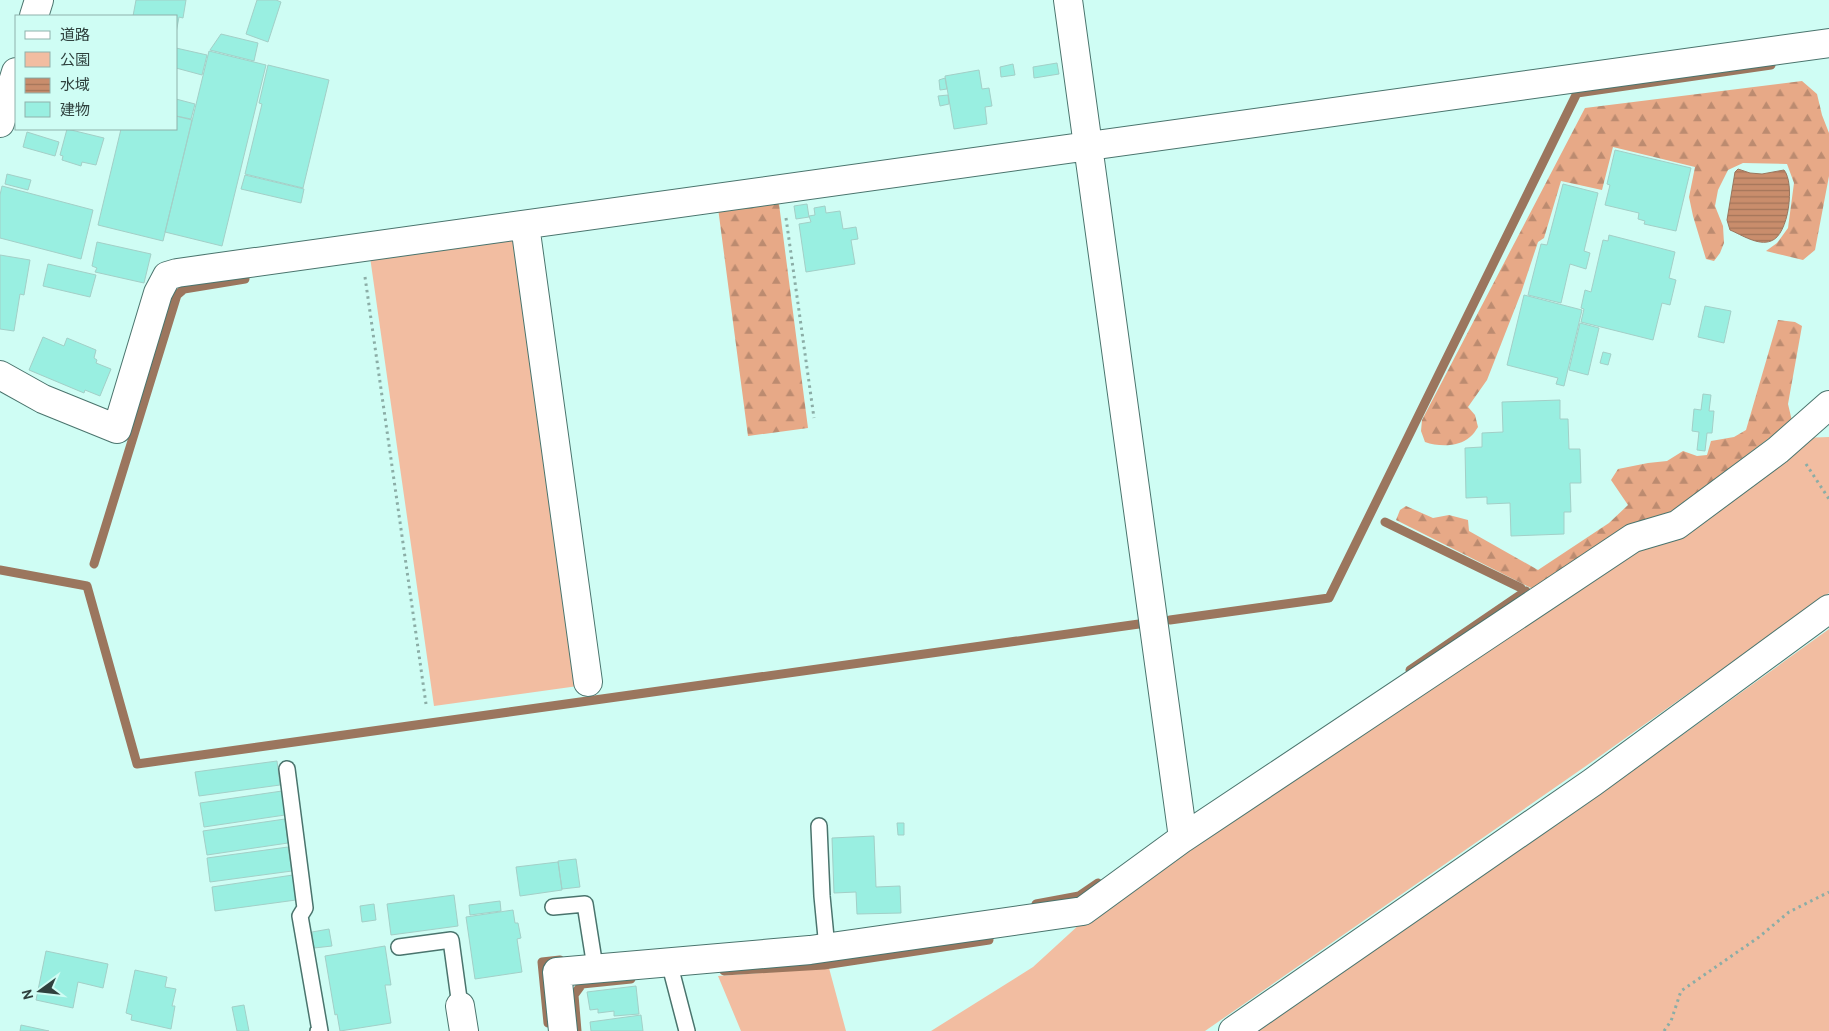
<svg xmlns="http://www.w3.org/2000/svg" width="1829" height="1031" font-family="Overpass,'Noto Sans JP',sans-serif">
	<style>
		.green { fill: #f2bda1 }
		.forest { fill: url(#forest-firs) }
		.water { fill: url(#water-rules); stroke: #9b765e }
		.lines { fill: none; stroke-linecap: round; stroke-linejoin: round }
		.stream { stroke: #9b765e; stroke-width: 9 }
		.building { fill: #99efe1; stroke: #a3cfc7 }
		.service-casing { stroke: #4a746d; stroke-width: 18 }
		.minor-casing { stroke: #4a746d; stroke-width: 30 }
		.tertiary-casing { stroke: #4a746d; stroke-width: 30 }
		.path { stroke: #8bada6; stroke-width: 3; stroke-dasharray: 2.5 4; stroke-linecap: butt }
		.service { stroke: #fff; stroke-width: 15 }
		.minor { stroke: #fff; stroke-width: 28 }
		.tertiary { stroke: #fff; stroke-width: 28 }
	</style>
	<defs>
		<pattern id="forest-firs" width="22" height="20" patternUnits="userSpaceOnUse" patternTransform="scale(1.25)"><rect width="22" height="20" fill="#e7a987"/><path d="M5 1l3.5 6h-7zM16 11l3.5 6h-7z" fill="#bc8b70"/></pattern>
		<pattern id="water-rules" width="6" height="5" patternUnits="userSpaceOnUse" patternTransform="scale(1.25)"><rect width="6" height="5" fill="#c98d6c"/><path d="M0 2.5h6" fill="none" stroke="#a4755a"/></pattern>
	</defs>
	<rect width="100%" height="100%" fill="#cffdf4"/>
	<path class="green" d="M508 237 517 243 578 686 434 706 370 257Z
		M1829 437V593L1596 759 1205 1031H931L1033 967 1092 913 1801 438Z
		M1829 629V1031H1256L1588 803Z
		M829 968 846 1031H741L718 976Z"/>
	<path class="forest" d="M1802 81 1817 94 1822 115 1829 133V176L1815 250 1803 260 1766 251 1777 243 1788 228 1794 183 1787 164 1743 163 1728 170 1718 190 1715 206 1723 226 1724 243 1720 253 1714 261 1706 259 1693 216 1689 197 1695 167 1613 147 1602 190 1561 181 1544 238 1538 242 1521 293 1487 380 1468 407 1475 415 1478 427C1476 430 1473 435 1470 437 1459 447 1439 447 1425 442L1421 431 1422 420 1585 108Z
		M774 200 779 204 808 428 748 436 718 208Z
		M1778 320 1795 322 1802 326 1788 404 1792 421 1667 515 1537 591 1396 520 1400 510 1406 506 1433 518 1449 515 1468 520 1469 531 1538 570 1609 523 1628 505 1611 480 1618 469 1648 463 1667 461 1683 451 1697 456 1707 455 1711 441 1734 437 1746 430Z"/>
	<path class="water" d="M1738 169 1750 173 1762 174 1784 170C1795 183 1789 235 1771 241 1758 246 1742 235 1730 230L1727 220 1735 172Z"/>
	<g class="lines">
		<path class="stream" d="M1385 522 1521 588
			M94 564 177 295 184 289 245 279
			M0 570 87 586 137 764 1139 624
			M1170 620 1329 598 1577 93 1771 65
			M1410 670 1526 591
			M1036 904 1079 896 1098 883
			M724 971 824 965 989 940
			M548 1023 542 962 560 960
			M577 1031 574 995 582 984 631 979"/>
	</g>
	<path class="building" d="M136 0H186L183 18 179 17 176 33V16H133Z
		M257 0H276L281 2 268 42 246 34Z
		M221 34 258 43 254 61 210 50Z
		M176 48 207 55 202 75 176 68Z
		M209 51 266 65 222 246 165 232Z
		M1057 63 1059 74 1034 78 1033 67Z
		M1013 64 1015 75 1001 77 1000 67Z
		M268 65 329 80 303 188 245 174 262 104 259 103Z
		M979 70 982 89 989 88 992 106 985 107 987 124 954 129 945 76Z
		M945 78 947 89 940 90 939 80Z
		M948 95 949 104 940 106 938 96Z
		M176 99 195 104 191 119 176 116Z
		M176 116 192 120 163 241 98 225 121 129H176Z
		M67 129 104 138 96 165 82 162 81 166 62 160 63 156 60 155Z
		M27 132 59 142 55 156 23 147Z
		M1615 150 1691 168 1676 231 1644 224 1645 221 1638 219 1639 213 1605 205 1610 185 1607 184Z
		M7 174 31 180 28 190 5 184Z
		M245 175 304 189 301 203 241 189Z
		M1563 184 1598 193 1584 251 1590 253 1586 269 1570 264 1561 303 1528 295 1541 244 1547 245Z
		M2 186 93 210 81 259 0 238V195Z
		M807 204 809 217 796 219 794 206Z
		M825 206 826 213 840 211 843 229 856 227 858 239 851 240 855 264 806 272 799 224 811 222 809 216 815 215 814 208Z
		M1609 235 1675 252 1669 278 1676 280 1670 305 1662 303 1653 340 1581 322 1584 309 1581 308 1585 290 1591 292 1603 240 1608 241Z
		M97 242 151 254 144 283 95 272 97 268 92 266Z
		M0 255 30 260 24 295 20 294 14 331 0 329Z
		M48 264 96 275 90 297 43 286Z
		M1524 295 1582 310 1564 386 1556 384 1558 378 1507 365Z
		M1705 306 1731 311 1724 343 1698 337Z
		M1580 323 1599 328 1588 375 1569 370Z
		M43 337 64 346 67 338 96 350 94 358 97 360 96 363 111 369 100 396 85 390 84 393 29 370Z
		M1603 352 1611 354 1608 365 1600 363Z
		M1703 394 1711 395 1709 411H1714L1712 433H1707L1705 451 1697 450 1699 432 1692 431 1694 409 1701 410Z
		M1560 400V419H1568L1569 449H1580L1581 483H1570L1571 512H1564V534L1511 536 1510 503 1487 504V497L1466 498 1465 448 1482 447V433L1503 432 1502 402Z
		M277 761 280 785 199 796 195 772Z
		M282 791 285 815 204 827 200 803Z
		M285 819 288 843 207 855 203 831Z
		M897 823H904V835H898Z
		M874 836 876 887 900 886 901 913 857 914 856 892 834 893 832 838Z
		M288 847 292 871 210 882 207 858Z
		M576 859 580 887 562 889 558 861Z
		M558 862 562 890 520 896 516 867Z
		M293 875 296 900 215 911 212 887Z
		M454 895 458 926 391 935 387 904Z
		M500 901 501 911 470 915 469 905Z
		M374 904 376 920 362 922 360 906Z
		M513 910 515 923H518L521 938 517 939 522 972 475 979 466 917Z
		M329 929 332 946 314 948 312 932Z
		M385 946 391 985H385L391 1023 340 1031 337 1014 335 1015 325 956Z
		M46 951 108 964 103 988 78 982 73 1008 36 1000Z
		M135 970 167 977 165 987 176 989 172 1006H175L171 1029 131 1020 132 1015 126 1013Z
		M636 986 639 1014 614 1016V1011L598 1013V1009L590 1010 587 992Z
		M244 1005 249 1031H237L232 1007Z
		M641 1015 643 1031H591L590 1022Z
		M21 1025 49 1031H20Z"/>
	<g class="lines">
		<g class="service-casing">
			<path id="service" d="M287 769 305 908 300 916 320 1031H318
				M819 826 822 896 827 948
				M553 907 585 904 595 967
				M399 947 451 940 460 1006
				M669 962 687 1031"/>
		</g>
		<g class="minor-casing">
			<path id="minor" d="M1068 0 1183 838
				M34 16 39 0
				M0 123 16 72
				M525 225 588 682
				M0 375 43 399 117 429 158 293 167 276 177 273 1829 43
				M460 1006 464 1031
				M563 1031 557 972 810 950 1083 911 1183 838 1633 538 1677 525 1778 450 1829 405"/>
		</g>
		<g class="tertiary-casing">
			<path id="tertiary" d="M1233 1031 1593 782 1829 609"/>
		</g>
		<path class="path" d="M786 218 814 418
			M365 277 426 704
			M1806 464 1829 499
			M1664 1031 1671 1021 1681 991 1759 937 1789 912 1829 892"/>
		<use href="#service" class="service"/>
		<use href="#minor" class="minor"/>
		<use href="#tertiary" class="tertiary"/>
	</g>
	<rect x="15" y="15" width="162" height="115" fill="#cffdf4" stroke="#8fb2ab"/>
	<rect x="25" y="31" width="25" height="8" fill="#ffffff" stroke="#8fb2ab"/>
	<text x="60" y="40" font-size="15" fill="#2f413e">道路</text>
	<rect x="25" y="52" width="25" height="15" fill="#f2bda1" stroke="#8fb2ab"/>
	<text x="60" y="65" font-size="15" fill="#2f413e">公園</text>
	<rect x="25" y="78" width="25" height="15" fill="url(#water-rules)" stroke="#8fb2ab"/>
	<text x="60" y="90" font-size="15" fill="#2f413e">水域</text>
	<rect x="25" y="102" width="25" height="15" fill="#99efe1" stroke="#8fb2ab"/>
	<text x="60" y="115" font-size="15" fill="#2f413e">建物</text>
	<g transform="translate(40 991) rotate(255)" stroke="#cffdf4" stroke-width="4" paint-order="stroke">
	<path d="M0-4L9 19L0 12L-9 19Z" fill="#2f413e"/>
	<text y="-8" font-size="14" font-weight="bold" text-anchor="middle" fill="#2f413e">N</text>
	</g>
</svg>
